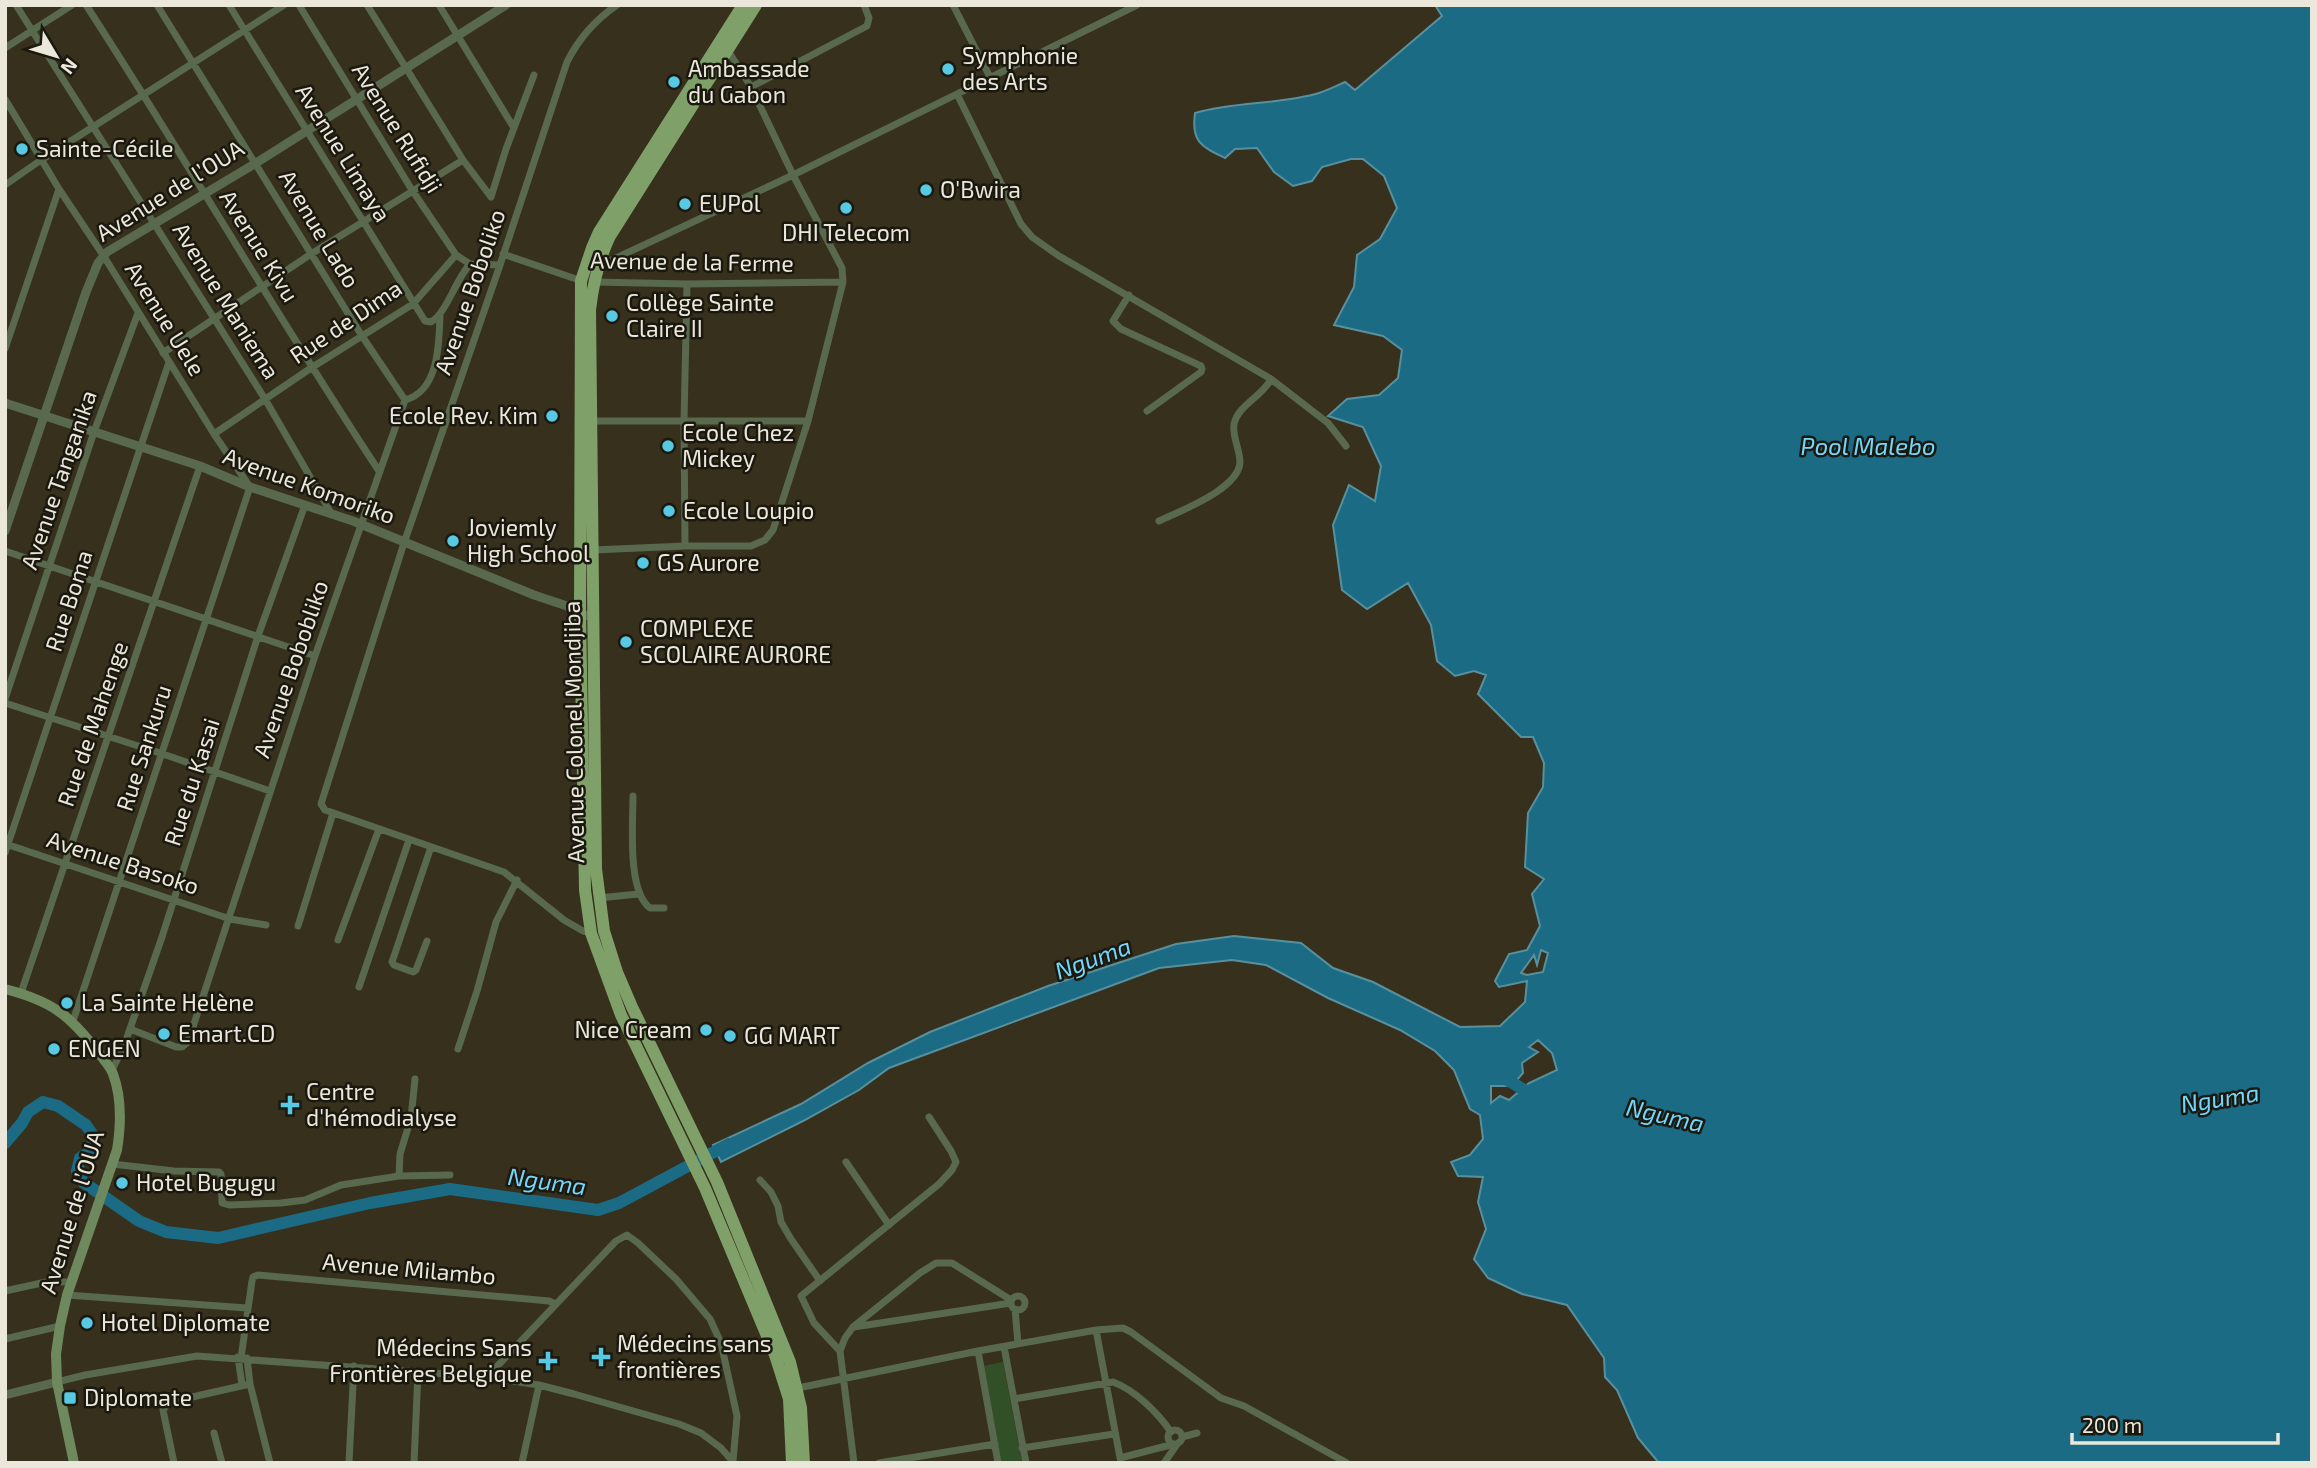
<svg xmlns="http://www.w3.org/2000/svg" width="2317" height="1468" font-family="'Exo 2',sans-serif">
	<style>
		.green { fill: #325028 }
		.water { fill: #1b6b84; stroke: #59909e; stroke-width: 2; fill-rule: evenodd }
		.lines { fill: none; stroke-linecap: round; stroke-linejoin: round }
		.river { stroke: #1b6b84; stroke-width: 12 }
		.minor { stroke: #58694e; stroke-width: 7 }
		.tertiary { stroke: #58694e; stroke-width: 9 }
		.secondary { stroke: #6e895e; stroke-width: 10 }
		.primary { stroke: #7fa169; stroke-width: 12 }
		.poi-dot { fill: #57c9e2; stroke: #1b180f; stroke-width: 2.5 }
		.labels { text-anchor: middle; stroke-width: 5; stroke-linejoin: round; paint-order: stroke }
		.poi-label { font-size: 23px; fill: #ebe8db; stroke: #1b180f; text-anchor: start }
		.street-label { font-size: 23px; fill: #ebe8db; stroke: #1b180f }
		.water-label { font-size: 24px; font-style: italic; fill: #73d7fc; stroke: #1b180f }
	</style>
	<rect width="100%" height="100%" fill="#36301c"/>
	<path class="green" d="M1003 1362 1022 1463H1001L983 1366Z"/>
	<path class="water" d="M1435 5H2312V1463H1659L1638 1438 1617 1390 1605 1377 1604 1358 1567 1305 1522 1294 1488 1278 1474 1259 1486 1229 1478 1202 1483 1177 1458 1176 1451 1162 1470 1155 1483 1139 1480 1115 1470 1109 1454 1070 1435 1051 1400 1030 1328 998 1266 965 1232 960 1159 968 889 1068 859 1090 803 1121 721 1162 713 1145 801 1104 868 1063 930 1032 1048 986 1176 944 1234 936 1301 943 1333 968 1373 982 1460 1027 1500 1026 1525 1002 1527 981 1499 987 1495 981 1509 954 1527 950 1540 926 1532 894 1544 879 1525 867 1528 813 1543 787 1544 763 1533 737H1521L1478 694 1486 675 1474 671 1455 676 1437 661 1431 625 1408 583 1367 609 1342 590 1333 525 1349 485 1375 501 1381 466 1363 427 1328 416 1347 399 1379 395 1398 378 1402 350 1383 336 1334 325 1354 287 1357 255 1380 239 1397 208 1384 176 1363 159H1351L1322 167 1312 181 1293 186 1274 172 1257 148 1235 149 1225 158C1201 146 1191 142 1195 113 1236 101 1279 105 1319 93 1328 90 1336 86 1345 82L1355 90 1442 16ZM1541 950 1548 953 1543 972 1527 975 1521 973 1534 955 1537 965ZM1538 1040 1552 1053 1557 1070 1529 1083 1509 1100 1500 1096 1491 1103V1086H1512L1523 1073 1522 1063 1538 1052 1529 1047Z"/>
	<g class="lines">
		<path class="river" d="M1501 1076 1536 1097
			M5 1143 22 1123 28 1112 43 1102 58 1106 86 1125 94 1137 92 1151 80 1158 77 1171 83 1182 139 1221 166 1232 218 1238 370 1203 450 1189 598 1210 619 1203 729 1144"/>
		<path class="minor" d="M16 5 265 399 331 513
			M86 5C186 159 278 318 379 471
			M157 5 362 336 405 400
			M229 5 425 321 431 322C446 314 456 279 470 264L500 265
			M299 5 412 190 456 255 470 264
			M367 5 463 160 491 197
			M439 5 514 128
			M953 5 990 77
			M5 48 72 5
			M751 87 867 26 869 18 864 5
			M957 94 1021 224 1032 237 1059 256 1271 379 1328 423 1346 446
			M5 99 59 189 103 255 214 434 250 487 73 1021
			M5 185 41 160 284 5
			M491 197 506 149 534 75
			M503 254 582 281
			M599 266 793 175 1137 5
			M594 282 687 284 843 282
			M1129 295 1113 321 1121 329 1201 366 1202 369 1201 372 1147 411
			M5 349 59 189
			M163 353 311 254 463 160
			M592 421H808
			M214 434 311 368 413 304 456 255
			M1159 521C1180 511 1239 489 1240 462 1240 450 1232 436 1234 424 1238 405 1263 396 1271 379
			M685 546 684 421 687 284
			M593 550 685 546H751L765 540 773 530 808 421 843 282 842 268 793 175 751 87 727 49
			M5 551 315 656
			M5 699 94 432 138 313
			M5 703 163 754 270 791
			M633 796C633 824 627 891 650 908H664
			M6 844 230 919 266 925
			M5 853 169 362
			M599 898 638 894
			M298 926 333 813
			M593 933 583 931 564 920 504 872 325 810 321 804 404 543 500 265 567 62C579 38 595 20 617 5
			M338 940 379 829
			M427 941 416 970 413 972 394 965 392 962 431 847
			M359 987 409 840
			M21 993 200 466
			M130 1029 176 1047H182L188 1042 315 656 405 400C439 391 439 344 440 315
			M458 1049 477 991 496 922 517 880
			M112 1070 124 1046 162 937 258 636 305 505
			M846 1162 889 1225
			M112 1164 174 1171 219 1172 221 1174 222 1203 229 1205 281 1203 305 1200 341 1185 399 1176 450 1175
			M399 1176 400 1154 411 1118 415 1079
			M760 1180 771 1192 778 1206 781 1222 791 1239 820 1281
			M5 1291 46 1282H72
			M67 1295 247 1308
			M1011 1303a7 7 0 1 1 14 0a7 7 0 1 1-14 0Z
			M1015 1309 1018 1344
			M854 1327 1011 1303
			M1096 1330 1121 1463
			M5 1339 60 1326
			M1004 1347 1026 1463
			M840 1351 814 1323 801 1296 939 1184 952 1170 956 1162 951 1151 929 1117
			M978 1351 998 1463
			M238 1357 242 1385
			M241 1358 252 1281 253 1277 258 1275 549 1301 555 1304
			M247 1358 250 1384
			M487 1377 616 1241 627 1235 638 1243 676 1279 710 1319 721 1343 737 1416 733 1461
			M57 1382 85 1375 197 1356 487 1377 539 1385 574 1394 679 1424 701 1433 721 1448 734 1463
			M798 1388 978 1351 1096 1330 1123 1328 1131 1332 1221 1398 1244 1406 1347 1463
			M1014 1399 1113 1382C1135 1390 1158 1413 1171 1432
			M1168 1437a7 7 0 1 1 14 0a7 7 0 1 1-14 0Z
			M214 1433 222 1463
			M1182 1437 1197 1433
			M1022 1448 1114 1434
			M1120 1458 1174 1444
			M349 1462 354 1366
			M174 1463 163 1410 170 1402 250 1384 270 1463
			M414 1463 418 1372
			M522 1463 539 1385
			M854 1463 840 1351 845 1338 853 1327 920 1273 936 1263H952L1011 1300
			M879 1463 995 1444
			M1164 1463 1178 1443"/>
		<path class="tertiary" d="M5 403 200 466 250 487 353 521 534 595 567 606 580 615 594 616
			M5 531 86 292 98 263 107 252 256 163 506 5
			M5 1395 57 1382"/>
		<path class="secondary" d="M5 989C51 1001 69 1014 98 1052 103 1059 110 1066 113 1074 122 1098 121 1125 117 1150L67 1295 60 1326 56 1354 57 1382 74 1463"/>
		<path class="primary" d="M743 5 599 232 592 248 581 281 580 615 585 890 591 933 621 1015 705 1188 775 1355 789 1399 792 1463
			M756 5 610 236C598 261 593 283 590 310L596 869 604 931 617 972 632 1007 717 1182 790 1362 801 1408 804 1463"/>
	</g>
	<g class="poi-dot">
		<circle cx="948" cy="69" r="7"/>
		<circle cx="674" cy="82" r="7"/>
		<circle cx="22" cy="149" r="7"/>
		<circle cx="926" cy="190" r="7"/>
		<circle cx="685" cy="204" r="7"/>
		<circle cx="846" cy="208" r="7"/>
		<circle cx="612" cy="316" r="7"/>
		<circle cx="552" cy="416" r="7"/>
		<circle cx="668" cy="446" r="7"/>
		<circle cx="669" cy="511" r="7"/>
		<circle cx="453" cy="541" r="7"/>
		<circle cx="643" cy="563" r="7"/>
		<circle cx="626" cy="642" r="7"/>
		<circle cx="67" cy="1003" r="7"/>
		<circle cx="706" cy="1030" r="7"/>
		<circle cx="164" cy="1034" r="7"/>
		<circle cx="730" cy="1036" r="7"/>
		<circle cx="54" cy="1049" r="7"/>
		<path d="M286.5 1094.5h7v7h7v7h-7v7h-7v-7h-7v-7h7z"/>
		<circle cx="122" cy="1183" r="7"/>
		<circle cx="87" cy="1323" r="7"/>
		<path d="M597.5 1346.5h7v7h7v7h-7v7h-7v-7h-7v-7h7z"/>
		<path d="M544.5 1350.5h7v7h7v7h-7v7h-7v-7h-7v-7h7z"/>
		<rect x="63" y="1391" width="14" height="14" rx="3.5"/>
	</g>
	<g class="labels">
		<g class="poi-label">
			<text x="962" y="64">Symphonie<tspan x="962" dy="26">des Arts</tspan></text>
			<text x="688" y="77">Ambassade<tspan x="688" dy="26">du Gabon</tspan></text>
			<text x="36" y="157">Sainte-Cécile</text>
			<text x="940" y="198">O'Bwira</text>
			<text x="699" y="212">EUPol</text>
			<text x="846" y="241" text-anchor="middle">DHI Telecom</text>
			<text x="626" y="311">Collège Sainte<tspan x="626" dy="26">Claire II</tspan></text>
			<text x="538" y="424" text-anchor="end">Ecole Rev. Kim</text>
			<text x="682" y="441">Ecole Chez<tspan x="682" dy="26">Mickey</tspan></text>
			<text x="683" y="519">Ecole Loupio</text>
			<text x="467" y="536">Joviemly<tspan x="467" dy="26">High School</tspan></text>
			<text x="657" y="571">GS Aurore</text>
			<text x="640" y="637">COMPLEXE<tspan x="640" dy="26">SCOLAIRE AURORE</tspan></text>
			<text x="81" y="1011">La Sainte Helène</text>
			<text x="692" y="1038" text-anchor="end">Nice Cream</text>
			<text x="178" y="1042">Emart.CD</text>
			<text x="744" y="1044">GG MART</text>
			<text x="68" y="1057">ENGEN</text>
			<text x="306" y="1100">Centre<tspan x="306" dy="26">d'hémodialyse</tspan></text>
			<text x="136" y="1191">Hotel Bugugu</text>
			<text x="101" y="1331">Hotel Diplomate</text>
			<text x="617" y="1352">Médecins sans<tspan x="617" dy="26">frontières</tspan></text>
			<text x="532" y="1356" text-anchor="end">Médecins Sans<tspan x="532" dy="26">Frontières Belgique</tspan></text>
			<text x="84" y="1406">Diplomate</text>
		</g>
		<g class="street-label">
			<text transform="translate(397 128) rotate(58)" y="8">Avenue Rufidji</text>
			<text transform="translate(343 153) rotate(58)" y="8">Avenue Limaya</text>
			<text transform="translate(170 191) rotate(-32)" y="8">Avenue de l’OUA</text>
			<text transform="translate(319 229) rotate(59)" y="8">Avenue Lado</text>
			<text transform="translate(259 246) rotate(58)" y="8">Avenue Kivu</text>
			<text transform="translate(692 262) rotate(1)" y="8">Avenue de la Ferme</text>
			<text transform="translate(470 292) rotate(-71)" y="8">Avenue Boboliko</text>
			<text transform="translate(226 301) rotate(58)" y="8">Avenue Maniema</text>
			<text transform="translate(165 319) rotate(58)" y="8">Avenue Uele</text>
			<text transform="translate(346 322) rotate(-34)" y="8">Rue de Dima</text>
			<text transform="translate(59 480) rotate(-71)" y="8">Avenue Tanganika</text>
			<text transform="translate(309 486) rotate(20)" y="8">Avenue Komoriko</text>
			<text transform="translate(69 601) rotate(-72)" y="8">Rue Boma</text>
			<text transform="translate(291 669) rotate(-71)" y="8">Avenue Bobobliko</text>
			<text transform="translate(93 724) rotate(-71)" y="8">Rue de Mahenge</text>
			<text transform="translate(574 732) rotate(-91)" y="8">Avenue Colonel Mondjiba</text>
			<text transform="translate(144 748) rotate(-72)" y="8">Rue Sankuru</text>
			<text transform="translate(192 782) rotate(-72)" y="8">Rue du Kasai</text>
			<text transform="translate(123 863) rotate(18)" y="8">Avenue Basoko</text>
			<text transform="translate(72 1212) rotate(-73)" y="8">Avenue de l’OUA</text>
			<text transform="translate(409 1269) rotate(5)" y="8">Avenue Milambo</text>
		</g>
		<g class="water-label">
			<text x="1868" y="455">Pool Malebo</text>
			<text transform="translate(1093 959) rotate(-20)" y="8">Nguma</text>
			<text transform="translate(2220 1099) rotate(-9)" y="8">Nguma</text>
			<text transform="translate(1665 1116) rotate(13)" y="8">Nguma</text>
			<text transform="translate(547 1182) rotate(8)" y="8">Nguma</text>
		</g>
	</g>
	<rect width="2317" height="1468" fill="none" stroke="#ebe8db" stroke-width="14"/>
	<g transform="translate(56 56) rotate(128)" stroke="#1b180f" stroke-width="5" paint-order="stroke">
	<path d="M0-5L12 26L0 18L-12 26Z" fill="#ebe8db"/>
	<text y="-10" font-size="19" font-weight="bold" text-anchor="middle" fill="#ebe8db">N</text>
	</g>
	<path d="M2072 1433v10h206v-10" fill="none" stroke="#ebe8db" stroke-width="3.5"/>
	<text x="2082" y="1433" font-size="21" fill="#ebe8db" stroke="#1b180f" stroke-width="5" paint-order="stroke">200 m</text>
</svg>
